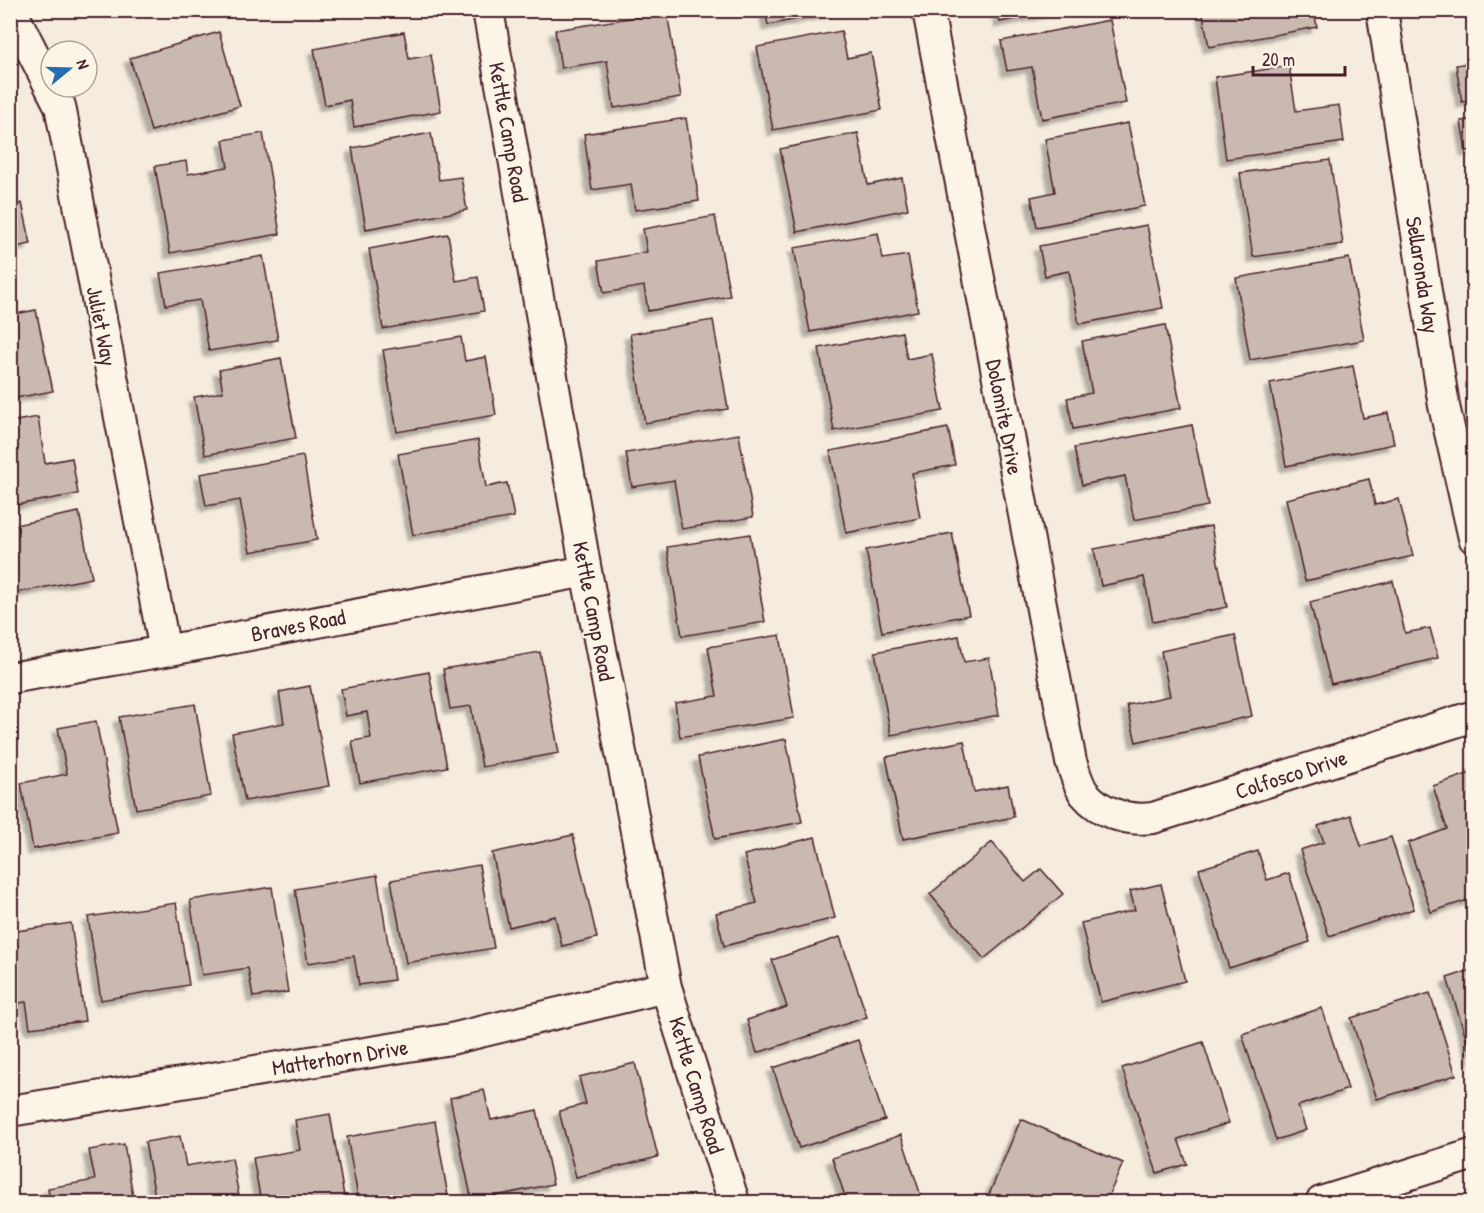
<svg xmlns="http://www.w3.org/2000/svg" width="1484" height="1213" font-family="'Patrick Hand',sans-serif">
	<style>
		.building { fill: #cab9b1; stroke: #4a1f2b; stroke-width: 1.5; filter: url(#shadow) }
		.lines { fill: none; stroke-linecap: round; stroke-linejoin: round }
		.street-casing { stroke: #4a1f2b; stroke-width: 34 }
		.street { stroke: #fcf5e5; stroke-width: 30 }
		.labels { text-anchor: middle; stroke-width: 4.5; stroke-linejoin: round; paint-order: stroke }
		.street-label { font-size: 22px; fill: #4a1f2b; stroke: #fcf5e5 }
	</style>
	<defs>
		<filter id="shadow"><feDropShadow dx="-5.5" dy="5.5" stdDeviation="1.5" flood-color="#0004"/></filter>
	</defs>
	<rect width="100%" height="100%" fill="#f5ecde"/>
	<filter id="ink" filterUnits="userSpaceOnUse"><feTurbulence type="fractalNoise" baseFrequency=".0167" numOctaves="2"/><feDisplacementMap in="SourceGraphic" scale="12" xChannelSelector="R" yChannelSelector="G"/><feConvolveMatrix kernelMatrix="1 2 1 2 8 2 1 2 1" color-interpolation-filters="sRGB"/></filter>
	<g filter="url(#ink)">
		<path class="building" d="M765 10H841L768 25Z
			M998 10H1062L1000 22Z
			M1202 10H1314L1317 27 1209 47Z
			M667 12 681 97 614 108 607 61 561 68 555 30Z
			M1110 20 1126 103 1042 119 1032 67 1007 71 1001 41Z
			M841 31 847 58 871 53 882 110 773 130 757 47Z
			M219 32 240 106 151 131 130 58Z
			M404 32 409 59 431 55 441 111 354 127 350 100 325 105 314 49Z
			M1474 62V100L1462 102 1456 65Z
			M1289 66 1296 111 1339 105 1344 142 1226 159 1215 77Z
			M686 118 699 201 635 210 631 184 592 190 584 134Z
			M1474 119V150L1466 151 1461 121Z
			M1128 123 1145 206 1037 227 1031 197 1055 192 1045 139Z
			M263 133 280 234 170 253 155 166 186 161 188 174 228 167 223 140Z
			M431 133 439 180 461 177 467 210 366 229 352 148Z
			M858 133 868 185 902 178 908 209 797 232 780 149Z
			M1330 160 1343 244 1253 257 1240 173Z
			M22 203 31 244 10 248V206Z
			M715 216 730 296 648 311 644 286 604 293 598 261 647 252 643 229Z
			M1147 225 1163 308 1079 324 1069 271 1045 276 1039 246Z
			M878 233 883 259 908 255 918 311 810 332 794 248Z
			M448 234 456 281 478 277 484 311 383 329 369 249Z
			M263 256 278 340 209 351 200 300 166 305 160 273Z
			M1349 258 1364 340 1250 360 1236 278Z
			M36 310 53 391 10 399V315Z
			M713 320 728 409 645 423 630 334Z
			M1165 325 1181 408 1073 429 1067 398 1092 393 1082 341Z
			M902 332 907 359 932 354 943 411 834 431 819 348Z
			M461 337 465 361 486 357 496 415 397 432 383 350Z
			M281 358 296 438 205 455 194 397 223 392 219 370Z
			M1353 366 1363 418 1388 413 1394 444 1286 466 1270 383Z
			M38 417 45 463 72 458 78 494 10 506V422Z
			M1192 425 1208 506 1134 520 1125 476 1082 485 1074 448Z
			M948 428 955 465 912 473 920 518 846 533 830 451Z
			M739 434 753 517 682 529 674 480 632 487 626 453Z
			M478 440 486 487 507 483 514 517 413 535 398 454Z
			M303 456 317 540 250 552 240 500 206 506 200 474Z
			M1369 479 1375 505 1399 499 1413 556 1305 581 1286 499Z
			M79 512 92 578 10 594V526Z
			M1211 526 1227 607 1153 622 1144 577 1101 586 1094 549Z
			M952 533 969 615 882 632 866 550Z
			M750 534 765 622 682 636 667 547Z
			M1393 581 1405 633 1430 628 1438 658 1331 684 1310 602Z
			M780 635 794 718 680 737 675 703 717 696 708 647Z
			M1235 635 1252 716 1136 742 1127 705 1170 696 1161 651Z
			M959 636 964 662 989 658 999 715 891 735 875 652Z
			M540 652 559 753 482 767 471 706 450 709 443 669Z
			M429 672 447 767 360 783 352 741 371 738 367 712 346 716 341 689Z
			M310 686 329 786 245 801 232 733 284 723 279 692Z
			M195 704 211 796 136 809 119 717Z
			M96 721 118 833 33 849 21 783 67 774 58 728Z
			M786 739 802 822 715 839 698 757Z
			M964 741 974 792 1008 785 1014 817 903 839 886 757Z
			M1473 772 1474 898 1431 912 1408 843 1447 829 1433 786Z
			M1351 815 1361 846 1391 837 1414 909 1329 936 1300 850 1324 842 1318 826Z
			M573 835 597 938 562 946 555 916 509 927 492 853Z
			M815 837 835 918 724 946 716 913 757 903 744 855Z
			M992 842 1025 882 1041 869 1063 894 984 959 930 894Z
			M1258 851 1267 880 1289 873 1310 942 1229 968 1199 869Z
			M479 865 494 948 406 963 391 880Z
			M377 875 394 980 359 985 354 956 308 963 295 889Z
			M1161 884 1185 981 1101 1002 1081 923 1135 910 1130 891Z
			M272 887 288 992 253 997 248 968 202 975 190 900Z
			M176 903 189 985 101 1000 88 917Z
			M71 923 85 1021 30 1028 26 1002 10 1004V932Z
			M840 937 867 1017 757 1053 747 1020 787 1007 772 960Z
			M1474 969V1059H1473L1447 978Z
			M1430 993 1456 1075 1377 1099 1351 1018Z
			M1322 1008 1348 1089 1298 1106 1306 1130 1276 1140 1242 1034Z
			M858 1040 885 1120 799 1148 773 1068Z
			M1203 1042 1229 1123 1178 1139 1187 1164 1157 1173 1122 1068Z
			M635 1063 658 1157 576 1177 559 1111 586 1104 579 1077Z
			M484 1090 491 1120 537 1110 553 1184 472 1201 450 1098Z
			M330 1114 345 1202H261L253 1158 300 1150 295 1120Z
			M1021 1119 1123 1163 1106 1202H1002L988 1197Z
			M435 1121 449 1202H359L347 1137Z
			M901 1135 923 1202H847L832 1158Z
			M180 1136 186 1166 232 1158 240 1202H156L145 1142Z
			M124 1144 134 1202H50L48 1188 95 1180 89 1150Z"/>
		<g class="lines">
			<g class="street-casing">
				<path id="street" d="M11 10 60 106 165 651
					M488 10 586 571 666 987 734 1202
					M928 10 1071 762C1075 772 1078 785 1084 793 1101 814 1128 821 1153 818L1474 716
					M1382 10 1444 406 1474 538
					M10 678 165 651 586 571
					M10 1111 451 1039 666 987
					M1321 1202 1474 1154"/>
			</g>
			<use href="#street" class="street"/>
		</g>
	</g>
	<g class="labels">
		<g class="street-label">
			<text transform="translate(509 132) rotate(80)" y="8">Kettle Camp Road</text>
			<text transform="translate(1423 275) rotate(81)" y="8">Sellaronda Way</text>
			<text transform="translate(102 326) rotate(79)" y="8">Juliet Way</text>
			<text transform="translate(1005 417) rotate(79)" y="8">Dolomite Drive</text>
			<text transform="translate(594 611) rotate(79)" y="8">Kettle Camp Road</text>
			<text transform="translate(298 625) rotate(-11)" y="8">Braves Road</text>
			<text transform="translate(1291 774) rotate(-18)" y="8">Colfosco Drive</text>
			<text transform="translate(340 1057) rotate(-9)" y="8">Matterhorn Drive</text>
			<text transform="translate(697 1085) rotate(73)" y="8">Kettle Camp Road</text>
		</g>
	</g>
	<rect width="1484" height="1213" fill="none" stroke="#fcf5e5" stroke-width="36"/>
	<rect x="18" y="18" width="1448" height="1177" fill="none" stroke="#4a1f2b" stroke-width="2" filter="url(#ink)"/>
	<g transform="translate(69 69) rotate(71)"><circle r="28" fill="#fcf5e5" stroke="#b59f9b" stroke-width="1.5"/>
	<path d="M0-4.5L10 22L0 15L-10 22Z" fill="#1f6fb2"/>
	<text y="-9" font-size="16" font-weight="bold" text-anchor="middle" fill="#4a1f2b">N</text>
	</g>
	<path d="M1253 66v9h92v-9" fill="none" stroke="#4a1f2b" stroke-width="3"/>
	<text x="1262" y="66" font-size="18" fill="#4a1f2b" stroke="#fcf5e5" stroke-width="4.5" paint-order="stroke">20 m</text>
</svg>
